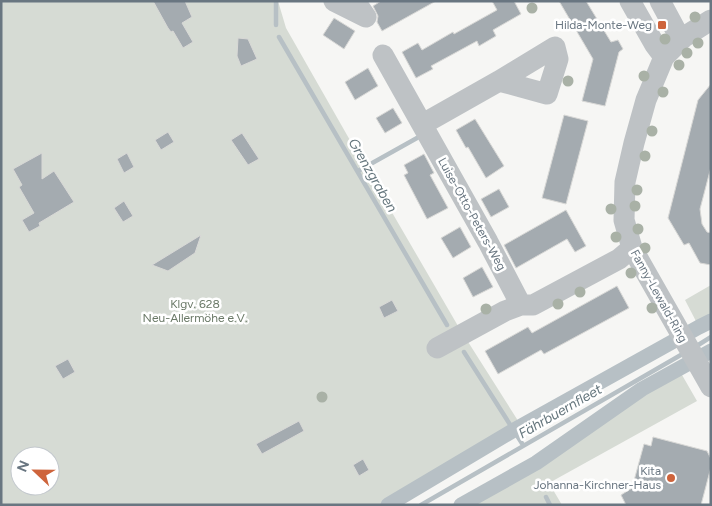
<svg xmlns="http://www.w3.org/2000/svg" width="712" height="506" font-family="Figtree,sans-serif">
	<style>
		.green { fill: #d6dbd4; fill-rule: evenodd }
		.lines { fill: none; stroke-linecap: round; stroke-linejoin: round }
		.stream { stroke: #b7c0c5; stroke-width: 4.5 }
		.canal { stroke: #b7c0c5; stroke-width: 15 }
		.building { fill: #a4abb0; stroke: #d8d8d6 }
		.minor { stroke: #bec2c5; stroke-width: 21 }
		.tree { fill: #a9b1a6 }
		.poi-dot { fill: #ce643c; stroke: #fff; stroke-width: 2 }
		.labels { text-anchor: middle; stroke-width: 5; stroke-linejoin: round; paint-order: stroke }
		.poi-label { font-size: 12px; fill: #697681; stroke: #fff; text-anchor: end }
		.street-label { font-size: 12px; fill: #697681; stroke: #fff }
		.park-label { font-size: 12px; fill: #6a7967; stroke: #fff }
		.water-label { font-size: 14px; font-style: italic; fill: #65767d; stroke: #fff }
	</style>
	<rect width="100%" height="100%" fill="#f6f6f4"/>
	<path class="green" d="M1 1H278L286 28 347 135 458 326 522 427 388 505H1ZM20 456H50V486H20Z
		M711 285V321L699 327 685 300Z
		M678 368 697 401 549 483 562 505H461L536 463 642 389Z"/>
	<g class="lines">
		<path class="stream" d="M276 25V1
			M279 37 447 325
			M358 171 417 138
			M695 347 711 337
			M464 352 523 445
			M546 497 550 505
			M421 505 686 352"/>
		<path class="canal" d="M388 505 514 430 699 327 711 321
			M461 505 536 463 642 389 711 351"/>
	</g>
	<path class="building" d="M153 1H185L192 17 182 23 193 42 183 48 173 31 171 32 168 28Z
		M381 1H436L382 31 377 22 378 16 373 6Z
		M492 1H514L521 14 493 30 496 36 479 46 477 41 431 66 433 69 416 78 402 52 418 43 422 50 453 32 454 34 497 10Z
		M559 1H586L611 42 618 40 623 49 619 52 605 106 582 101 593 59Z
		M334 18 355 31 344 49 323 35Z
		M238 38 248 39 257 59 241 66 237 56Z
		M368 68 378 86 355 100 345 82Z
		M711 84V167L700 209 702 224 707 232 711 233V265L700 263 689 243 684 245 668 218 698 100Z
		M393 108 402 123 385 133 376 118Z
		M564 115 588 121 566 204 542 198Z
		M475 119 504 166 486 178 468 147 466 148 456 130Z
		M168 132 174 142 161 150 155 140Z
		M242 133 259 159 248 165 231 140Z
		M42 153V179L54 171 74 202 39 223 40 226 29 232 22 220 34 213 19 187 22 185 13 169Z
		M127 153 134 167 124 173 117 159Z
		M424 154 434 173 430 175 448 208 427 219 404 175 408 173 404 165Z
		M499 189 509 207 491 217 481 199Z
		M124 201 133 216 123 222 114 208Z
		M566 210 586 246 575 252 567 239 516 268 504 245Z
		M460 227 471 247 453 258 441 238Z
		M201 235 195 253 168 271 152 265Z
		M482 267 493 287 473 297 463 278Z
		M617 286 629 308 544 354 541 350 498 374 485 351 528 327 532 333Z
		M392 300 398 311 384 318 379 307Z
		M68 359 75 372 63 379 55 366Z
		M299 421 304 431 262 454 256 444Z
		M653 437 707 451 711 459V467L701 505H626L621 495 632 488 644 444 651 446Z
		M363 459 369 470 359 476 353 465Z"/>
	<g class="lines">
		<path class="minor" d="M334 1 366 17 355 1
			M630 1 655 45 664 57
			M660 1 681 40
			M711 20 684 37 664 57 646 100 634 143 625 182 624 220 632 248 711 387
			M383 55 488 242 521 305
			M423 124 499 81 555 47 558 59 547 94 499 81
			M437 348 505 311 521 305H533L619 259 632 248"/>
	</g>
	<g class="tree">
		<circle cx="532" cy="8" r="5.5"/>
		<circle cx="695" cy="17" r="5.5"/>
		<circle cx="665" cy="39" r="5.5"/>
		<circle cx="698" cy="43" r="5.5"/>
		<circle cx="687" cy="53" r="5.5"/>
		<circle cx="679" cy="65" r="5.5"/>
		<circle cx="644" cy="76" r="5.5"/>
		<circle cx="568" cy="81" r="5.5"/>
		<circle cx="663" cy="92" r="5.5"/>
		<circle cx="652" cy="131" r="5.5"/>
		<circle cx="645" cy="156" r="5.5"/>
		<circle cx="637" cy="190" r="5.5"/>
		<circle cx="635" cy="206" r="5.5"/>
		<circle cx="611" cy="209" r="5.5"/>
		<circle cx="638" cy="229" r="5.5"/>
		<circle cx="616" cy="237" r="5.5"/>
		<circle cx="645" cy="248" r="5.5"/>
		<circle cx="631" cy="273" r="5.5"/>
		<circle cx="580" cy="292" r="5.5"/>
		<circle cx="558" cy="304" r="5.5"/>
		<circle cx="652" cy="308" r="5.5"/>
		<circle cx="486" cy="309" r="5.5"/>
		<circle cx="322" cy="397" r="5.5"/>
	</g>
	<g class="poi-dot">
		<rect x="657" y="20" width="10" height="10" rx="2.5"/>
		<circle cx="671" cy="478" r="5"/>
	</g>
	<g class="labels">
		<g class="poi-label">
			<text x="652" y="29">Hilda-Monte-Weg</text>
			<text x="661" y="475">Kita<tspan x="661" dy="14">Johanna-Kirchner-Haus</tspan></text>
		</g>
		<g class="street-label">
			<text transform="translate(472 214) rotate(61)" y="4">Luise-Otto-Peters-Weg</text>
			<text transform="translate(659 296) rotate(61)" y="4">Fanny-Lewald-Ring</text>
		</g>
		<g class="park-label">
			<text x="195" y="308">Klgv. 628<tspan x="195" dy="14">Neu-Allermöhe e.V.</tspan></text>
		</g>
		<g class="water-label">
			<text transform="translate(373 175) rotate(60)" y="5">Grenzgraben</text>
			<text transform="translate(560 411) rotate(-30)" y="5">Fährbuernfleet</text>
		</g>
	</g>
	<rect width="712" height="506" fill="none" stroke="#697681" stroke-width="5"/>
	<g transform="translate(35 471) rotate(292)"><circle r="24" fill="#ffffff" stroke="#c3c8cd"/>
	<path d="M0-4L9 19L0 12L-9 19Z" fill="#ce643c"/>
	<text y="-8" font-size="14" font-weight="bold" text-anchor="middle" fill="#697681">N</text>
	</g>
</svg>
